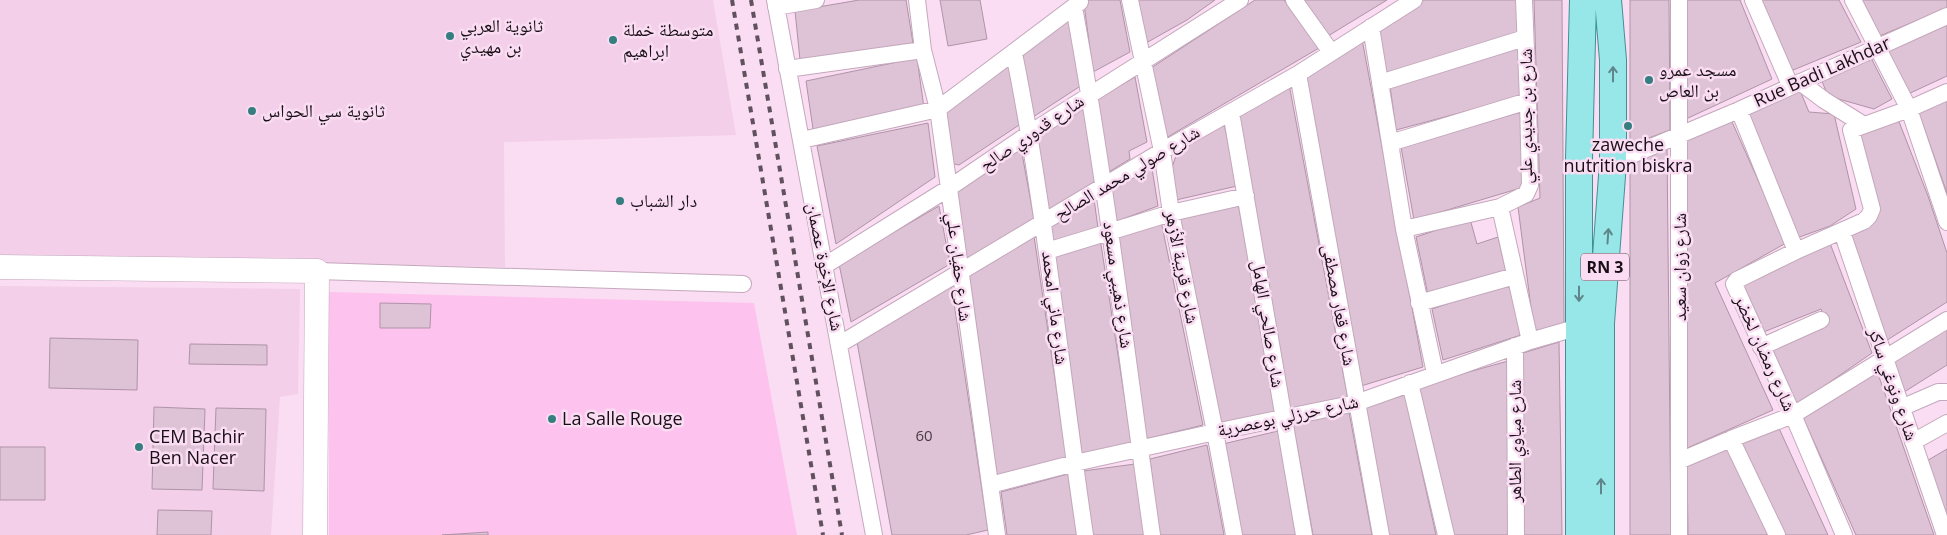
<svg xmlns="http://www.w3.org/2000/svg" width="1947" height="535" font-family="'Open Sans','Noto Naskh Arabic',sans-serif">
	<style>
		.built { fill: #f3cfe9 }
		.green { fill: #fdc2ee }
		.building { fill: #dec2d6; stroke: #af93a7 }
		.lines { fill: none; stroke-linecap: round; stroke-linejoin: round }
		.street-casing { stroke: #c4a8bc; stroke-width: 18 }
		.secondary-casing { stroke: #c4a8bc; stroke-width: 25 }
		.primary-casing { stroke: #3f9195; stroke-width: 28 }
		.street { stroke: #fff; stroke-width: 16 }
		.secondary { stroke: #fff; stroke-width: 24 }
		.primary { stroke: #98e7e8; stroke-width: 26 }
		.rail { stroke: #61515d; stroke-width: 4; stroke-dasharray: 6 6; stroke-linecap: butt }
		.oneway { stroke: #5f868a }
		.poi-dot { fill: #357e7f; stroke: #faddf2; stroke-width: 2 }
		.labels { text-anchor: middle; stroke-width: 5; stroke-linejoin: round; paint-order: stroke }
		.number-label { font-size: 15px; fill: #4a3c47 }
		.shield { fill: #faddf2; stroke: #5c4d59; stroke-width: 1 }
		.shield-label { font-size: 16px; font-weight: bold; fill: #190f17 }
		.poi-label { font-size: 18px; fill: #190f17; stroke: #faddf2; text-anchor: start }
		.street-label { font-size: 18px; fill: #190f17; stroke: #faddf2 }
	</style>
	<rect width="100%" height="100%" fill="#faddf2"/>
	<path class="built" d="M0 0H713L736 135 504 142 505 267 0 256Z
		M0 286 300 289 298 394 280 397 271 535H0Z"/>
	<path class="green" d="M329 292 754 303 797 535H329Z"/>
	<path class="building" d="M859 0H906L913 43 800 60 795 11Z
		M940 0H980L987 39 948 46Z
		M1089 0H1120L1130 52 1093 72 1084 4Z
		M1138 0H1215L1187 20 1146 43Z
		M1255 0H1284L1319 48 1166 138 1151 68Z
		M1303 0H1387L1328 36Z
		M1422 0H1519L1520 33 1387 77 1378 28Z
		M1534 0H1562L1564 324 1534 331 1518 207 1540 198Z
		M1630 0H1669L1670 130 1630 145Z
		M1684 0H1740L1772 79 1686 119Z
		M1757 0H1839L1861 42 1786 73Z
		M1857 0H1947V8L1877 37Z
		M1068 16 1082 85 1033 117 1022 52Z
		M1947 18V76L1906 95 1883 46Z
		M1362 39 1423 367 1361 386 1305 73Z
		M1521 45 1523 96 1396 130 1390 86Z
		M1869 54 1892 99 1874 109 1828 96 1819 74Z
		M917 58 924 108 813 129 806 81Z
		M1009 64 1019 125 959 165 950 163 943 111Z
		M1135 77 1147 142 1129 151 1130 159 1107 173 1094 101Z
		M1289 84 1348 399 1290 412 1236 114Z
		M1798 86 1809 112 1834 114 1856 209 1830 226 1794 239 1742 110Z
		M1947 96V193L1917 108Z
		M1083 108 1095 181 1047 213 1035 137Z
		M1521 112 1524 187 1414 220 1401 147Z
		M1896 114 1928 196 1947 253V302L1881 344 1845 231 1876 217 1853 131Z
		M1729 115 1786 243 1715 283 1773 410 1685 449 1686 136Z
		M928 123 935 177 836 244 817 146Z
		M1224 123 1237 186 1176 200 1170 173 1178 150Z
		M1667 145 1671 535H1630V160Z
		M1021 148 1034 219 966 259 955 191Z
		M1151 162 1158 206 1117 221 1112 191Z
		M1094 199 1098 228 1053 245 1049 228Z
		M1238 203 1277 412 1220 423 1177 217Z
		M939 206 950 264 851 322 839 264Z
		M1470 219 1477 244 1498 237 1506 271 1428 295 1416 237Z
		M1161 221 1203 425 1146 439 1116 233Z
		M1034 236 1067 461 997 476 969 274Z
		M1100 238 1132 446 1082 456 1055 253Z
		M1828 238 1872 353 1795 406 1769 344 1824 319 1821 309 1761 333 1741 280Z
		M1512 282 1521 335 1443 360 1432 309Z
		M951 283 988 530 966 535H892L857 342Z
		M380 303 431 304 430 328H380Z
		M1947 322V365L1901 394 1889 358Z
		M50 338 138 340 137 390 49 388Z
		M1559 342 1562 535H1523V353Z
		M190 344 267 345V365L189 364Z
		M1508 361 1509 535H1452L1419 386Z
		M1876 368 1934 535H1856L1801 413Z
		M1405 395 1436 535H1388L1364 407Z
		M154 407 205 409 202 490 152 489Z
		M216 408 266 409 264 491 213 489Z
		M1349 412 1372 535H1313L1293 424Z
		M1777 424 1828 535H1783L1738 441Z
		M1278 431 1296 535H1240L1223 444Z
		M1207 445 1224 535H1159L1150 459Z
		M1728 446 1770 533 1766 535H1688L1687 465Z
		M0 447H45V500H0Z
		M1947 449V529L1925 462Z
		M1135 464 1145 535H1093L1083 471Z
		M1068 474 1077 535H1007L1001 492Z
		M158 510 212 511 211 535H157Z
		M488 532V535H442Z"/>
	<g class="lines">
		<g class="street-casing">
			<path id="street" d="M775 0 874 535
				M917 0 923 50 938 109 997 535
				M1130 0 1162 151 1171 213 1215 432 1234 535
				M1294 0 1331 52
				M1753 0 1790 85
				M1853 0 1909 109 1947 222
				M776 7 816 0
				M1074 7C1106 182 1127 359 1152 535
				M1371 27 1404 229 1435 373
				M1014 53C1046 212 1061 374 1085 535
				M787 69 923 50
				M1298 74 1381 535
				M1800 82 1824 100 1864 125
				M1380 83 1525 38
				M1739 110 1796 251
				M1231 112 1304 535
				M802 140 938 109 1080 2
				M1390 143 1528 101
				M1613 163 1739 110 1947 16
				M1500 207 1530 341
				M1404 229 1500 207 1526 194 1530 185 1528 101 1524 0
				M1842 232 1945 535
				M1047 251 1171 213 1246 196
				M824 266 949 188 1030 133 1240 0
				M317 271 743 284
				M1419 303 1515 276
				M840 344 1162 151 1298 74 1414 0
				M1515 346 1516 535
				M1761 347 1821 320
				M1410 383 1446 535
				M1901 408 1938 392H1947
				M1731 439 1777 535
				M1913 442 1947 423
				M1679 461 1731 439 1793 415 1947 320
				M990 485 1075 463 1215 432 1356 403 1530 341 1586 325
				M1679 535V0
				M1844 535 1793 415 1734 284 1737 280 1796 251 1864 221 1869 216 1872 209 1851 130 1909 109 1947 92"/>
		</g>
		<g class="secondary-casing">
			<path id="secondary" d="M0 267 317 271 315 535"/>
		</g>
		<g class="primary-casing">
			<path id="primary" d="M1579 535V159L1583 0
				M1601 535V323L1613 163V60L1608 0"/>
		</g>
		<use href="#street" class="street"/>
		<use href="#secondary" class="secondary"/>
		<use href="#primary" class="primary"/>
		<path class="rail" d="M732 0 823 535
			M751 0 842 535"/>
	</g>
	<defs><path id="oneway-shaft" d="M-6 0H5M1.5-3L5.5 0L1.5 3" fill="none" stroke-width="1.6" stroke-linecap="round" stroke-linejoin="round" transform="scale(1.25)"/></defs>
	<g class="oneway">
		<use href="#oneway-shaft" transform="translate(1613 74) rotate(-90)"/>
		<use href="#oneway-shaft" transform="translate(1608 236) rotate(-86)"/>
		<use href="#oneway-shaft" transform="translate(1579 294) rotate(90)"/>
		<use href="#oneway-shaft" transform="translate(1601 486) rotate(-90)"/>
	</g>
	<g class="poi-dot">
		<circle cx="450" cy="36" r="5"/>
		<circle cx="613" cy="40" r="5"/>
		<circle cx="1649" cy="80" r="5"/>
		<circle cx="252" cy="111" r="5"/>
		<circle cx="1628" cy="126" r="5"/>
		<circle cx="620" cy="201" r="5"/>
		<circle cx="552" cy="419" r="5"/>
		<circle cx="139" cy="447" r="5"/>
	</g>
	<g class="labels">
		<g class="number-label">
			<text x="924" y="441">60</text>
		</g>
		<rect class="shield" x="1581" y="253.5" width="48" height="27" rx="4"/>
		<g class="shield-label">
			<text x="1605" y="273">RN 3</text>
		</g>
		<g class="poi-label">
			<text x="460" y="32">ثانوية العربي<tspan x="460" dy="21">بن مهيدي</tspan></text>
			<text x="623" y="36">متوسطة خملة<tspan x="623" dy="21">ابراهيم</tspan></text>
			<text x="1659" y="76">مسجد عمرو<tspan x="1659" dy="21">بن العاص</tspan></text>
			<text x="262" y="117">ثانوية سي الحواس</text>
			<text x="1628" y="151" text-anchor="middle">zaweche<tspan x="1628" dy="21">nutrition biskra</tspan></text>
			<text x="630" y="207">دار الشباب</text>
			<text x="562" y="425">La Salle Rouge</text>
			<text x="149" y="443">CEM Bachir<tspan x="149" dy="21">Ben Nacer</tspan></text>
		</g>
		<g class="street-label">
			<text transform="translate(1822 72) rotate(-24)" y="6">Rue Badi Lakhdar</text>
			<text transform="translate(1526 116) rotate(-90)" y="6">شارع بن جديدي علي</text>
			<text transform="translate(1032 133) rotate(-34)" y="6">شارع قدوري صالح</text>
			<text transform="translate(1127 173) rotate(-31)" y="6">شارع صولي محمد الصالح</text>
			<text transform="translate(825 267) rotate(79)" y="6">شارع الإخوة عصمان</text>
			<text transform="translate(959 267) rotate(83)" y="6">شارع حفيان علي</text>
			<text transform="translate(1182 267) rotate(79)" y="6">شارع قريبة الأزهر</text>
			<text transform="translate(1680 267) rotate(-90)" y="6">شارع زوان سعيد</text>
			<text transform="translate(1118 285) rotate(82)" y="6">شارع ذهيبي مسعود</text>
			<text transform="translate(1339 305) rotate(80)" y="6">شارع قعار مصطفى</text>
			<text transform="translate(1055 308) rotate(83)" y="6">شارع ماني امحمد</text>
			<text transform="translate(1268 324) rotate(81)" y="6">شارع صالحي الهامل</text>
			<text transform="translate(1765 353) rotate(66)" y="6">شارع رمضان لخضر</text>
			<text transform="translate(1893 384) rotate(71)" y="6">شارع ونوغي ساكر</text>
			<text transform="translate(1288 416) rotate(-12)" y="6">شارع حرزلي بوعصرية</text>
			<text transform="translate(1515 441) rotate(-90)" y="6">شارع مياوي الطاهر</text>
		</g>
	</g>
</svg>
